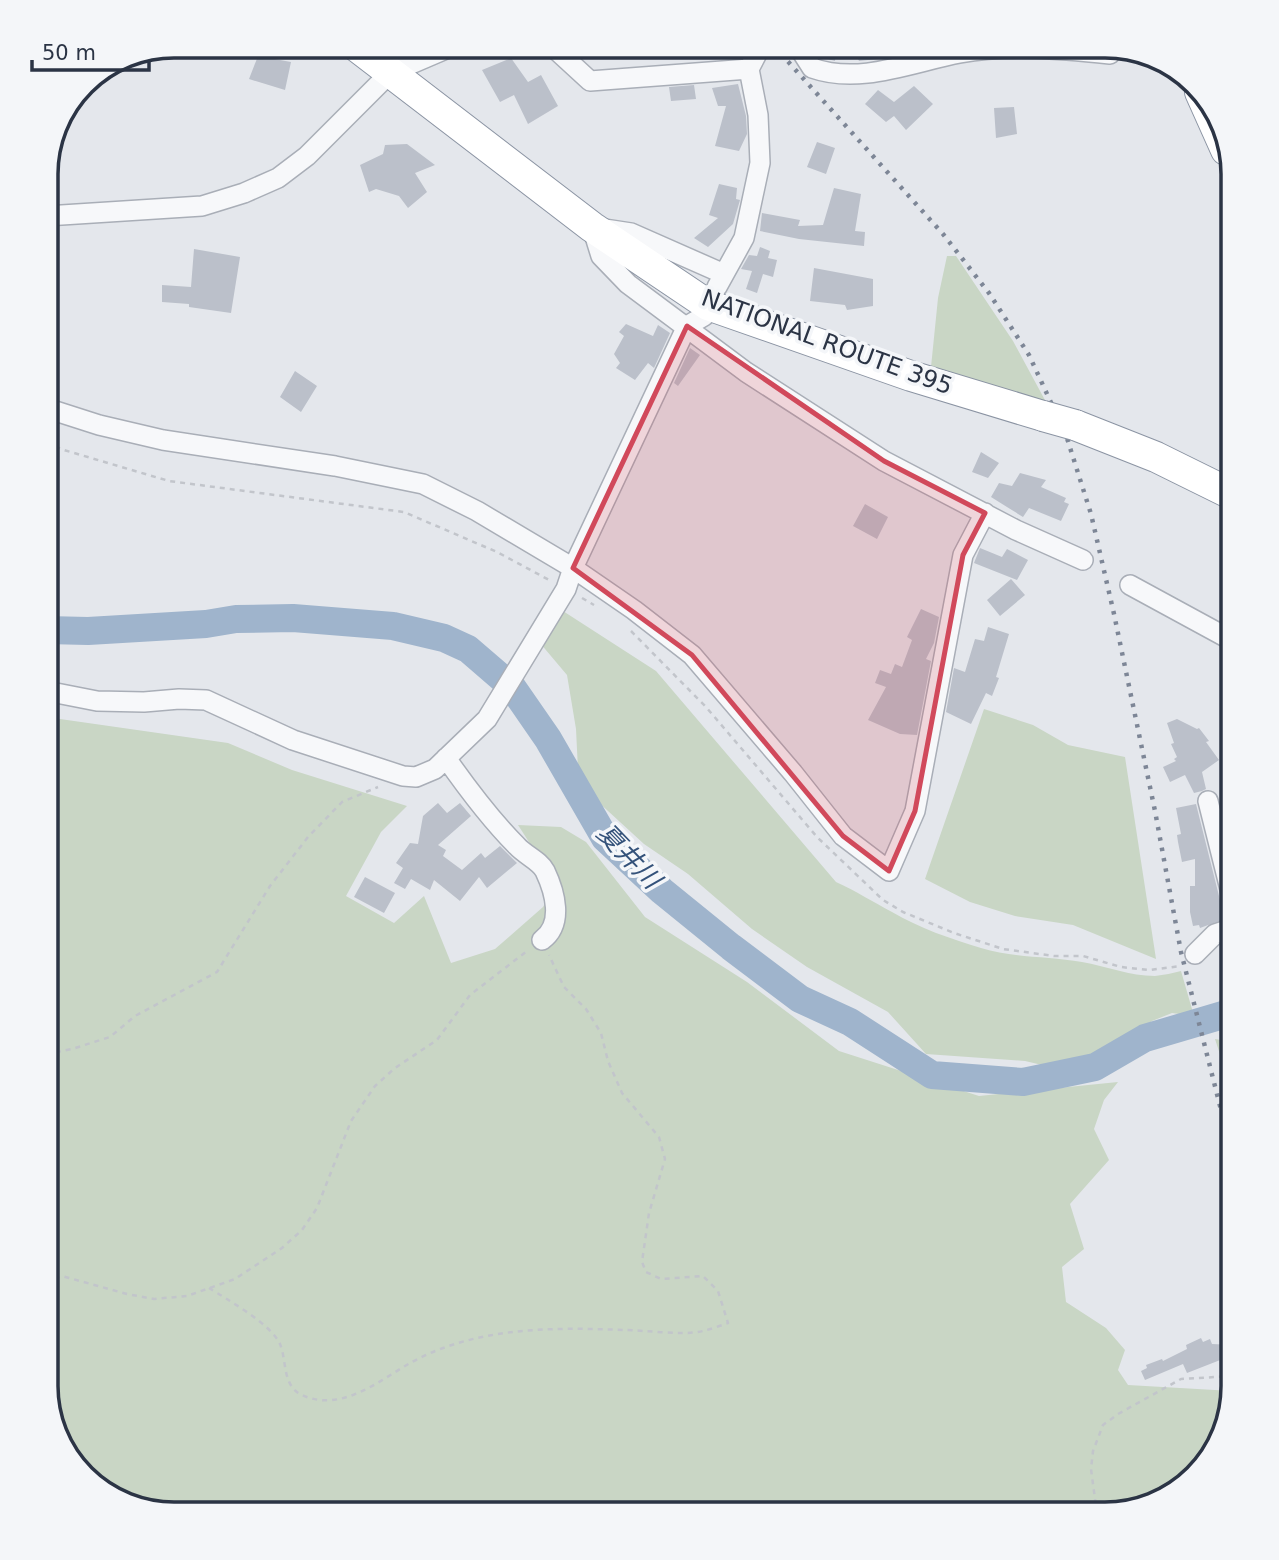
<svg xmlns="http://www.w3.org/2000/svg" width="1279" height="1560" font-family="'DejaVu Sans','Noto Sans JP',sans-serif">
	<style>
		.green { fill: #c9d6c5 }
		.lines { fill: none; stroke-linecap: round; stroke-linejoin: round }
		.river { stroke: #9fb4cc; stroke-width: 28 }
		.building { fill: #bbc0ca }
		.minor-casing { stroke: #a9aeb7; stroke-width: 22 }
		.highway-casing { stroke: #8b94a3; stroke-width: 32 }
		.path { stroke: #c2c5cb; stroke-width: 2.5; stroke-dasharray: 5 5; stroke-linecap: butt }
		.minor { stroke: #f7f8fa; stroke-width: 19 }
		.highway { stroke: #fff; stroke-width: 30 }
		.rail { stroke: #7d8696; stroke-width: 4.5; stroke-dasharray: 3.5 7; stroke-linecap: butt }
		.highway-bridge-casing { stroke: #8b94a3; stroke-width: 32; stroke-linecap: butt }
		.highway-bridge { stroke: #fff; stroke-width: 30 }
		.marked { fill: #d1495b; fill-opacity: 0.2; stroke: #d1495b; stroke-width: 5; stroke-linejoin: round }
		.labels { text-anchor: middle; stroke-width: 7; stroke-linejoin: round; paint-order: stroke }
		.street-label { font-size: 24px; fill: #2b3445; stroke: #f4f6f9 }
		.water-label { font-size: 26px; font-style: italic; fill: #34527a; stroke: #f4f6f9 }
		.rim { fill: none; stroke: #2b3445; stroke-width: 3.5 }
	</style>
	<rect width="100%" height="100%" fill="#e4e7ec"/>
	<path class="green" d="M947 256H956L1013 341 1046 402 931 367 938 298Z
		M549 602 656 671 836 882C856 891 873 902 892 912 919 928 951 939 981 948 1014 958 1048 956 1082 962 1106 966 1130 976 1155 976 1164 975 1173 973 1181 971L1194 1016 1172 1013 1152 1021 1100 1056 1055 1068 1025 1061 926 1054 888 1012 807 967 752 929 688 874 644 844 584 789 578 770 576 729 567 675 529 630Z
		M984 709 1033 725 1068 745 1125 757 1156 959 1073 925 1015 916 970 902 925 879Z
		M46 717 228 743 292 770 407 806 381 832 346 896 394 923 424 896 451 963 495 949 543 907 556 884 518 825 561 827 586 842 645 917 747 982 839 1051 979 1096 1118 1082 1104 1100 1094 1129 1109 1160 1070 1204 1084 1249 1062 1267 1066 1302 1106 1328 1125 1350 1118 1370 1128 1385 1232 1391 1216 1450 1177 1493 1105 1514H174L117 1501 67 1458 46 1386Z
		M1215 1039 1233 1042V1095V1094Z"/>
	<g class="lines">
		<path class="river" d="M46 630 88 631 206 624 236 619 293 618 393 626 444 638 468 649 512 687 548 739 605 838 662 891 731 947 800 999 850 1022 932 1075 1023 1082 1095 1067 1145 1038 1233 1012"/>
	</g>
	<path class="building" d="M818 46H836L835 61 820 57Z
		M860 46H909L877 59 859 61 853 49Z
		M258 56 291 62 285 90 249 79Z
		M511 58 528 82 541 75 558 106 528 124 514 95 500 102 482 70Z
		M738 84 746 116 747 134 739 151 715 146 726 106H718L712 88Z
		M694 85 696 99 671 101 669 87Z
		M914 86 933 104 906 130 894 116 886 122 865 104 878 90 894 102Z
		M1014 107 1017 134 996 138 994 108Z
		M817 142 835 148 826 174 807 167Z
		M407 144 435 165 415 173 427 192 408 208 399 196 376 189 369 192 360 165 383 154 385 145Z
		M719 184 737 188 736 199 740 200 733 224 708 247 694 238 718 218 709 215Z
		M834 188 861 194 855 231 865 232 864 246 799 239 760 231 762 213 800 220 798 226 823 225Z
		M760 247 770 251 768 258 777 260 773 277 763 274 757 293 746 289 752 271 741 269 749 255 757 256Z
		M194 249 240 257 231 313 189 307V304L162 302V285L191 287Z
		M814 268 873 279V306L847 310 845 305 810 301Z
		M626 324 653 336 658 325 670 333 654 368 648 363 635 380 616 368 620 363 614 354 624 336 619 332Z
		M690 348 700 355 678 386 674 383Z
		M295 371 317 386 301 412 280 397Z
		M981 452 999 463 988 478 972 472Z
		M1020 473 1046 480 1041 487 1066 498 1064 502 1069 504 1061 521 1029 508 1023 517 991 497 999 483 1012 486Z
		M865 504 888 517 877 539 853 526Z
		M980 548 1002 557 1007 549 1028 560 1017 580 974 563Z
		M1011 579 1025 595 1000 616 987 600Z
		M921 609 939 617 934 643 926 659 931 661 917 735 900 734 868 720 886 687 875 683 880 670 891 674 895 664 902 667 912 640 907 637Z
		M988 627 1009 634 996 677 999 678 992 696 986 693 971 724 946 712 954 668 965 672 975 639 984 641Z
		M1177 719 1197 729 1199 728 1209 741 1206 742 1219 760 1202 772 1206 789 1202 791 1194 793 1185 775 1170 782 1163 767 1176 761 1174 759 1177 757 1171 744 1174 743 1167 723Z
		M438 803 447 813 460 803 471 816 438 845 446 850 443 856 462 870 481 853 485 858 500 846 517 863 487 888 479 877 460 901 434 880 430 890 411 879 405 889 394 883 403 868 396 863 410 843 418 844 423 816Z
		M1196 804 1221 904 1225 910 1233 913V916L1200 928 1199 925 1193 926 1190 912V886H1195V859L1182 862 1178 842 1177 835 1181 834 1176 808Z
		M365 877 395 893 384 913 354 897Z
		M1201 1338 1203 1342 1210 1339 1212 1344 1233 1345V1355L1187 1373 1183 1364 1145 1380 1141 1371 1147 1368 1146 1365 1162 1359 1163 1361 1187 1349 1186 1345Z"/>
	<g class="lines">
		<g class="minor-casing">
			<path id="minor" d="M541 46 553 47 590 81 749 69
				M798 46 812 68C860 85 912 62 960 53 1009 44 1061 49 1110 54
				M46 216 202 206 244 193 278 178 307 156 390 73 453 46
				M724 274 631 233 592 227 601 256 628 284 746 372 884 461 1016 530 1083 560
				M717 287 744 238 760 163 758 115 749 69 761 46
				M46 408 99 425 163 440 335 466 423 484 477 511 573 568 634 610 692 655 793 773 843 836 889 871 915 811 963 555 985 513
				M1130 585 1233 641
				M46 691 97 701 144 702 179 699 206 700 293 740 403 776 416 777 435 769 487 719 566 589 573 568 687 326 704 316
				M446 758C467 788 491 820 517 846 525 855 540 861 545 871 555 892 564 924 542 940
				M1208 801 1233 901
				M1195 954 1215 934 1233 928"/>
		</g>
		<g class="highway-casing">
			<path id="highway" d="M356 46 592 227 708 305 911 376 1043 416
				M1200 92 1226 150
				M1075 425 1156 457 1233 495"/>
		</g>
		<path class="path" d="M46 443 64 450 169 481 404 512 497 552 551 581
			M582 598 594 605
			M631 631 706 707 817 837 883 900 903 912 954 933 1003 949 1054 956H1083L1121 967 1149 970 1181 966
			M46 1054 72 1049 110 1037 135 1016 217 972 270 886 308 837 342 802 378 787
			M46 1283 62 1276 127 1294 154 1299 187 1296 235 1279 282 1248 302 1230 317 1208 351 1121 375 1086 395 1068 437 1040 470 995 527 951
			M209 1288C228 1300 271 1324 280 1344 287 1361 282 1386 302 1395 341 1413 379 1381 410 1363 476 1327 550 1327 623 1330 645 1330 683 1336 703 1331 711 1329 720 1326 728 1323L718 1291 703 1276 661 1279 646 1272 642 1262 649 1213 665 1159 659 1137 622 1093 608 1061 601 1033 586 1009 564 987 549 955
			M1097 1514 1091 1469 1093 1451 1103 1425 1118 1414 1181 1379 1233 1376"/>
		<use href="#minor" class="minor"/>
		<use href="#highway" class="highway"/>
		<path class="rail" d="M774 46 943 234 989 293 1029 355 1066 435 1091 514 1114 614 1155 811 1181 952 1220 1106 1233 1144"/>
		<g class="highway-bridge-casing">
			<path id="highway-bridge" d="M1043 416 1075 425"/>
		</g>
		<use href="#highway-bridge" class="highway-bridge"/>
	</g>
	<path class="marked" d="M687 326 884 461 985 513 963 555 915 811 889 871 843 836 692 655 573 568Z"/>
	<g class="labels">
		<g class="street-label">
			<text transform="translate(827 342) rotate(20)" y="8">NATIONAL ROUTE 395</text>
		</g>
		<g class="water-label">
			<text transform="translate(629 856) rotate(46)" y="9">夏井川</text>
		</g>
	</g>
	<path d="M0 0H1279V1560H0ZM174 58H1105A116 116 0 0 1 1221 174V1386A116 116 0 0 1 1105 1502H174A116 116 0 0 1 58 1386V174A116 116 0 0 1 174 58Z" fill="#f4f6f9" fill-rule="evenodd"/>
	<path class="rim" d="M174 58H1105A116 116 0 0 1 1221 174V1386A116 116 0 0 1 1105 1502H174A116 116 0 0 1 58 1386V174A116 116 0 0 1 174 58Z"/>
	<path d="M32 60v10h117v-10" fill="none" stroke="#2b3445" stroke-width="3.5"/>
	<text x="42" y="60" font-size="21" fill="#2b3445" stroke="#f4f6f9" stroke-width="5" paint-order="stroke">50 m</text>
</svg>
